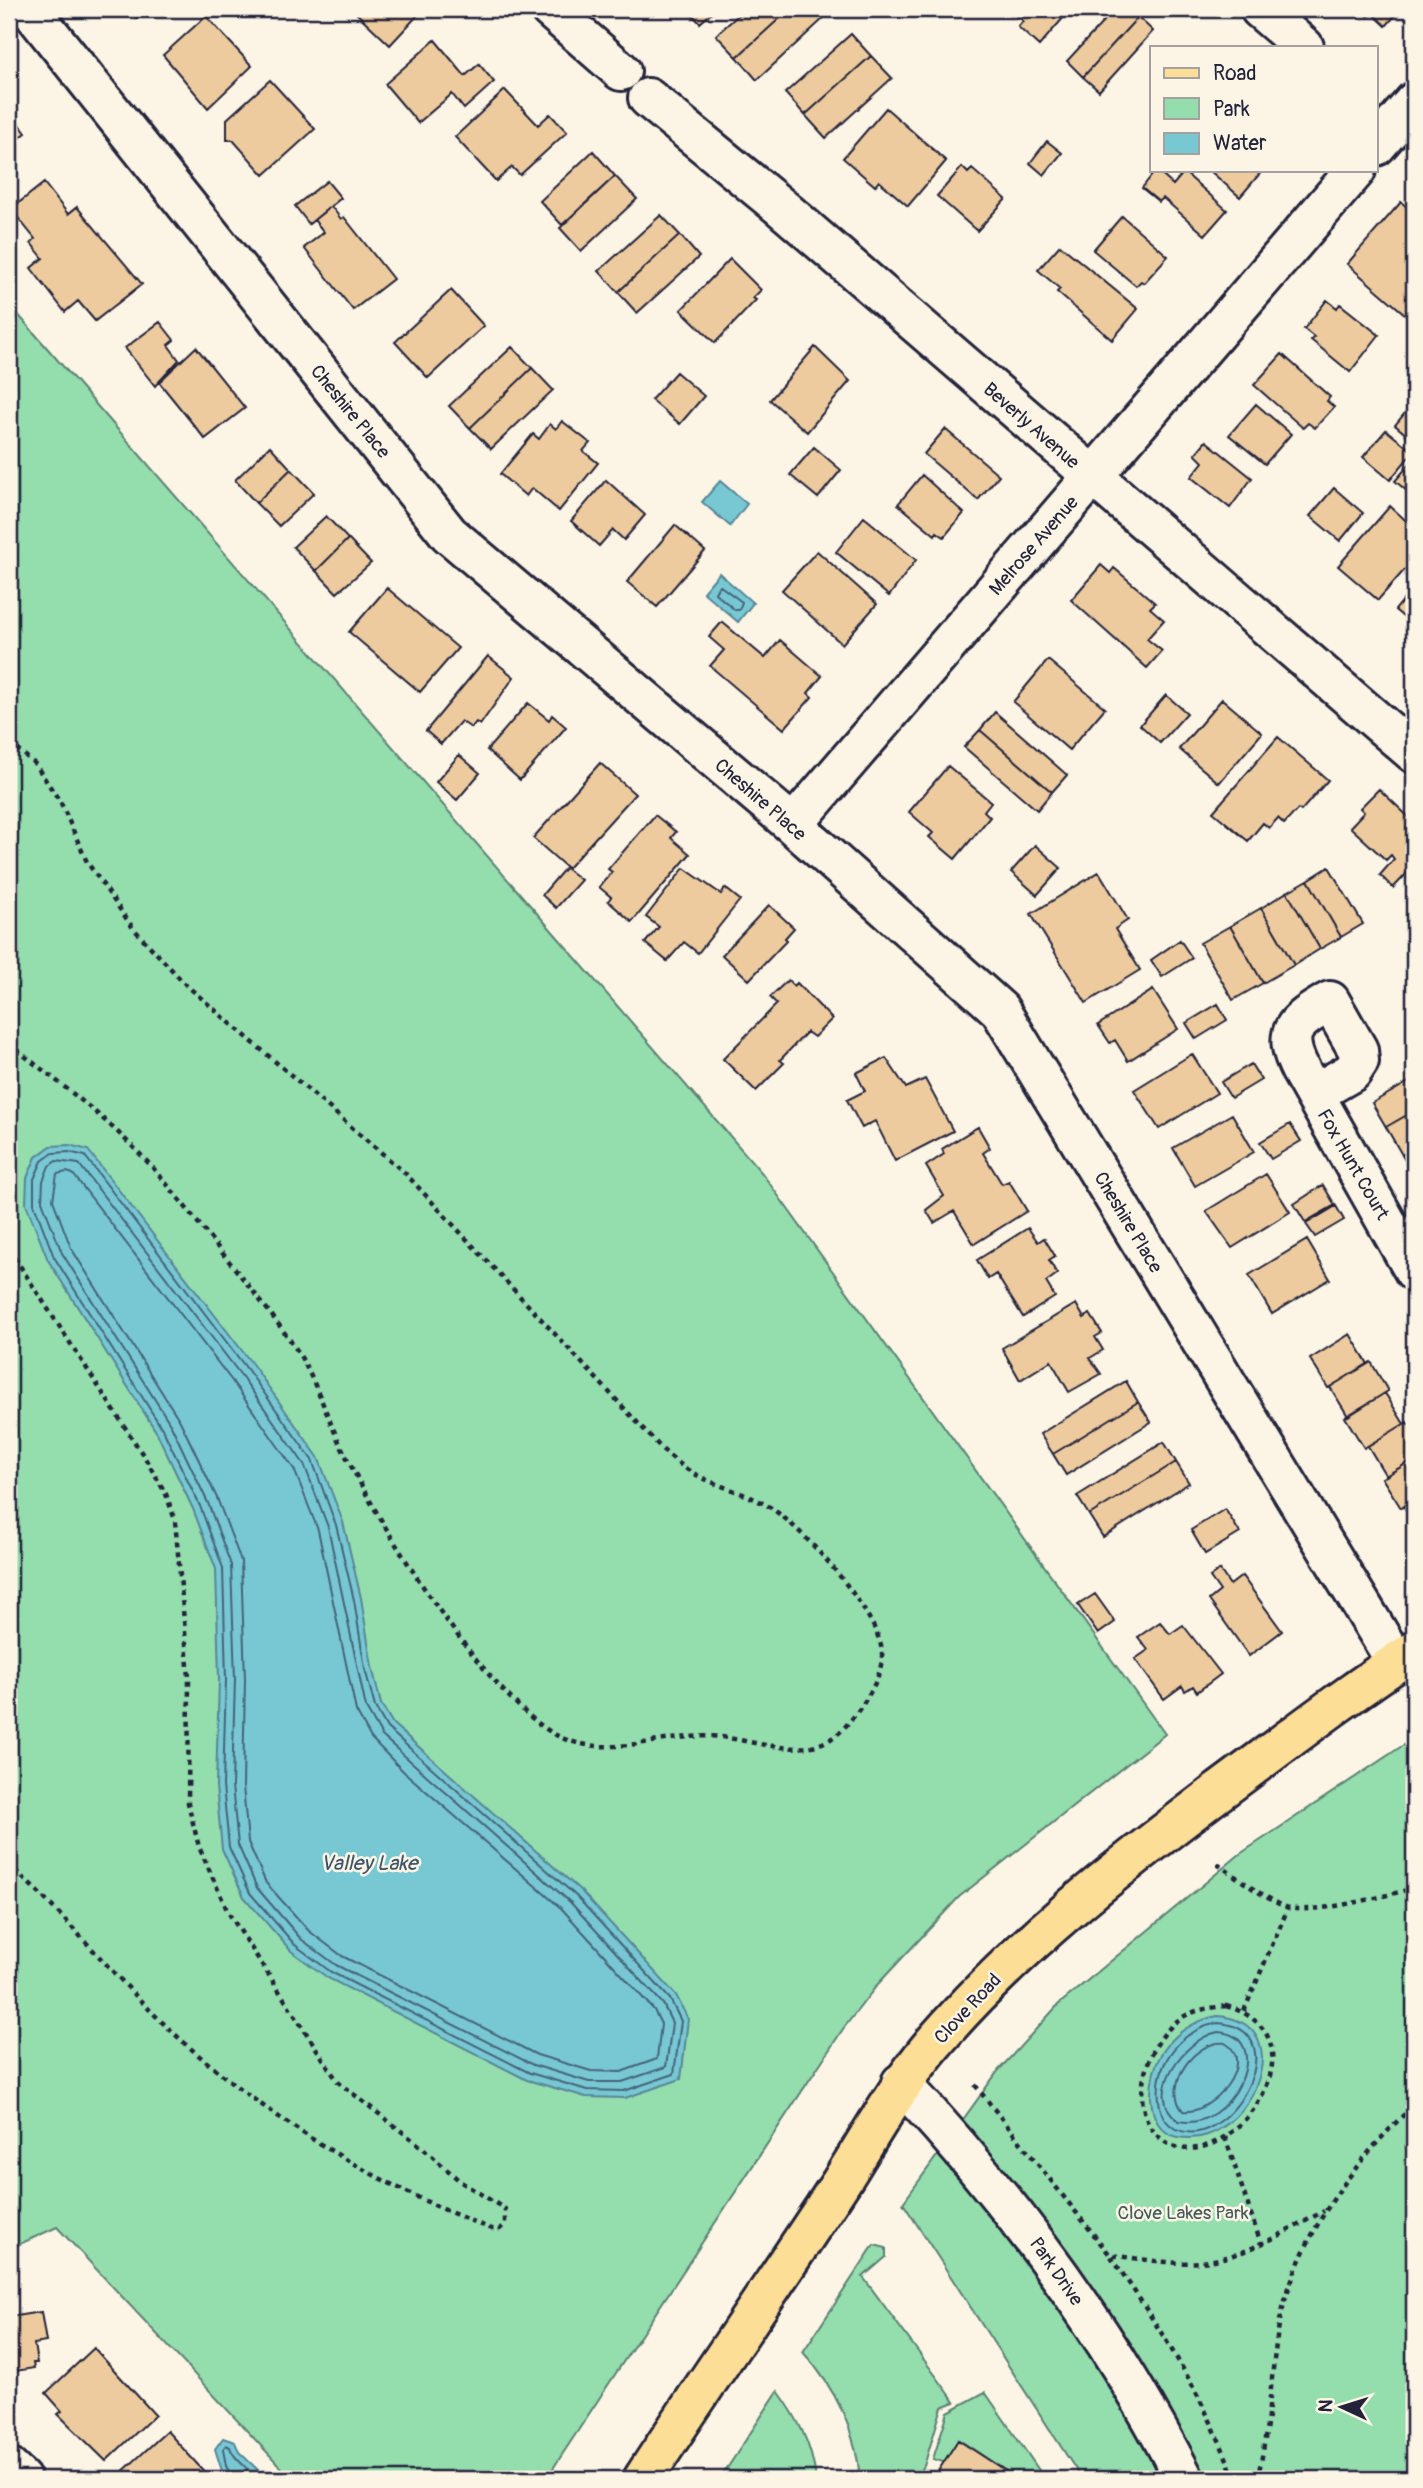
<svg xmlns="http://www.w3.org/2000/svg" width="1423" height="2488" font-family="Pangolin,sans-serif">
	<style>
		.green { fill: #94ddac; stroke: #5b8074; stroke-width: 2 }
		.water { fill: #78c8d4; stroke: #568697; stroke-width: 2 }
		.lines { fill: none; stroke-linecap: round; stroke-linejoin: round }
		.shore { stroke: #446478; stroke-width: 2 }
		.building { fill: #edcb9e; stroke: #22223b; stroke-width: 2 }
		.minor-casing { stroke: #22223b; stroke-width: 44 }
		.major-casing { stroke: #22223b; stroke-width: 44 }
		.path { stroke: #22223b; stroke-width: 4.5; stroke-dasharray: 5 5; stroke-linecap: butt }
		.minor { stroke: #fcf5e5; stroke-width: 38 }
		.major { stroke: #fdde96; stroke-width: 38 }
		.labels { text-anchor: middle; stroke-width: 5; stroke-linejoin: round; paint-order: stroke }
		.street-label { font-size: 19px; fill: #22223b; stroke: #fcf5e5 }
		.park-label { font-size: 19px; fill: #445a5d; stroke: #fcf5e5 }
		.water-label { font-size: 21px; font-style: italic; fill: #3c5469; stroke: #fcf5e5 }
	</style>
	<rect width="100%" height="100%" fill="#fcf5e5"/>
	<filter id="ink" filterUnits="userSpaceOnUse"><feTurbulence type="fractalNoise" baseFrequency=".0143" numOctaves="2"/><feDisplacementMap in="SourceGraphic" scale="14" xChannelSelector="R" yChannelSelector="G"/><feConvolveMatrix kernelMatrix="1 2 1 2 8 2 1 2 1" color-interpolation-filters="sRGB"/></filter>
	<g filter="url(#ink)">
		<path class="green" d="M9 304 762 1173 1165 1734 959 1897 878 1984 843 2029 546 2479H292L57 2227 9 2249Z
			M1414 1738V2479H1082L903 2203 998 2071 1058 2005 1240 1854Z
			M874 2245 886 2248V2257L863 2277 955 2402 942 2407 924 2466 916 2479H860C856 2430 836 2389 803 2352Z
			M778 2391C798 2418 812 2445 816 2479H720Z
			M985 2392 1045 2479H1018L959 2440 944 2462 933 2459 948 2412Z"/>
		<path class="water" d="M720 481 747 504 730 526 702 502Z
			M719 573 753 603 738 622 703 592Z
			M70 1145 88 1150 253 1365 318 1457 343 1522 361 1598 372 1667 381 1704 393 1724 581 1891 676 1995 688 2019 681 2079 625 2098 586 2097 527 2080 328 1978 291 1951 244 1897 222 1849 216 1786 219 1679 216 1569 193 1509 157 1433 48 1260 26 1204 27 1178 36 1157 51 1146Z
			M1217 2016C1305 2022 1248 2151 1178 2137 1142 2130 1147 2073 1164 2050 1177 2031 1194 2021 1217 2016Z
			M223 2438 235 2442 239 2452 258 2470 259 2479H232L223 2474 215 2449Z"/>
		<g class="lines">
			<path class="shore" d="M719 585 742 602 739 610H735L715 593Z
				M69 1152 85 1156 247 1369 312 1460 336 1525 354 1600 365 1669 375 1707 387 1728 576 1896 670 1999 681 2021 674 2074 624 2091 587 2090 530 2073 331 1972 295 1945 250 1893 229 1847 223 1786 226 1679 223 1568 200 1506 163 1430 54 1257 34 1204V1179L42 1161 53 1153Z
				M56 1161 79 1164 240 1374 304 1464 328 1527 366 1708 382 1736 570 1902 663 2004 672 2023 666 2067 622 2082H589L533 2065 336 1965 301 1939 257 1888 238 1845 232 1786 235 1679 231 1565 208 1503 171 1425 62 1253 42 1201 43 1181 49 1166Z
				M67 1172 73 1174 232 1381 294 1469 318 1530 356 1711 371 1738 403 1771 562 1909 654 2010 661 2024 657 2059 621 2072 591 2071 537 2055 342 1956 309 1931 266 1883 248 1842 243 1786 245 1679 241 1561 217 1498 180 1421 71 1248 53 1200 57 1174Z
				M1218 2023C1302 2029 1225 2160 1173 2127 1163 2121 1160 2111 1159 2100 1155 2062 1181 2030 1218 2023Z
				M1218 2032C1278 2036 1231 2133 1179 2121 1142 2095 1184 2039 1218 2032Z
				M1225 2043C1257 2061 1213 2115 1183 2111 1162 2085 1195 2040 1225 2043Z
				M233 2479 226 2466 223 2449 226 2445 230 2447C234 2462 250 2466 253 2479"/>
		</g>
		<path class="building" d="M130 9H149L137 18Z
			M352 9H409L417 16 390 45Z
			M687 9H716L700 23Z
			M745 9H790L737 57 716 35Z
			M790 9H814L823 19 757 80 737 57Z
			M1009 9H1071L1039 46 1018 27 1023 21Z
			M1115 9H1128L1138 17 1083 77 1067 61Z
			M1359 9H1401L1386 26 1372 13 1368 17Z
			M206 16 252 66 208 108 163 55Z
			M1138 17 1153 31 1099 91 1083 77Z
			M851 34 871 56 805 115 785 93Z
			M435 40 465 76 479 64 494 82 464 109 452 94 418 123 385 84Z
			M871 56 892 78 826 138 805 115Z
			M270 80 315 129 264 175 233 140H227V119Z
			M505 90 538 125 550 114 567 132 520 175 512 167 496 181 455 137Z
			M886 108 946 161 908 206 879 181 875 186 843 158Z
			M9 111 26 133 9 146Z
			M1047 141 1062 153 1044 175 1030 163Z
			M593 151 615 176 562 225 540 201Z
			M962 167 968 173 972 169 1006 199 977 231 937 196Z
			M1156 170 1173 185 1184 172 1227 210 1205 235 1163 198 1159 202 1142 188Z
			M1209 170H1263L1240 197Z
			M615 176 637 199 581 251 560 228Z
			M327 181 341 198 309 224 295 206Z
			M44 183 68 214 77 207 142 284 95 321 78 301 65 312 31 268 43 258 31 243 35 239 11 209Z
			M1401 202 1414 213V322L1347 264Z
			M331 206 341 219 344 217 393 279 353 310 304 248 324 232 314 220Z
			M661 215 680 235 618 292 599 271Z
			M1122 216 1168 256 1144 283 1141 281 1136 286 1093 250Z
			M680 235 699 257 637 313 618 292Z
			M1060 245 1138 309 1112 340 1057 292 1060 289 1038 270Z
			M730 259 761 290 753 298 756 300 715 343 681 310Z
			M451 290 484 326 428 378 395 342Z
			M1327 300 1337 308 1340 304 1379 335 1350 372 1311 340 1314 337 1304 329Z
			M160 322 174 340 168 345 179 360 155 386 125 348Z
			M196 347 245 408 205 439 159 382Z
			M512 347 532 368 470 428 449 406Z
			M815 347 850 381 807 432 770 400Z
			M1282 354 1330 397 1327 401 1334 407 1315 428 1308 423 1303 428 1254 385Z
			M532 368 553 390 491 449 470 428Z
			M676 372 704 396 680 424 651 400Z
			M1414 402V441L1395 425Z
			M1256 404 1291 434 1265 464 1229 435Z
			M562 421 590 443 583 451 598 463 559 511 532 488 526 496 500 474 533 434 539 439 550 424 556 429Z
			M945 429 999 475 978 500 924 454Z
			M1386 430 1413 452 1390 480 1363 457Z
			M1206 441 1252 478 1230 508 1191 477 1203 462 1195 454Z
			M270 446 291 469 256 503 235 480Z
			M814 447 841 470 818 498 790 475Z
			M1414 459V497L1395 481Z
			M291 469 314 493 279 526 256 503Z
			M922 475 964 513 944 537 937 532 935 535 898 504Z
			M606 480 645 515 624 540 613 530 599 546 571 521Z
			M1334 488 1363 513 1340 541 1310 516Z
			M1390 506 1414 528V559L1378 600 1338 566Z
			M326 516 348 539 316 571 293 547Z
			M864 517 916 560 889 596 836 552Z
			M675 525 705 551 657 607 627 582Z
			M348 539 371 563 337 593 316 571Z
			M817 551 877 604 842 644 782 590Z
			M1101 565 1110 573 1114 568 1155 603 1150 608 1164 620 1147 639 1162 651 1147 668 1071 600Z
			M1414 587V626L1395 610Z
			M387 588 458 648 420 692 349 632Z
			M722 622 765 658 780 640 822 676 808 693 812 697 784 729 710 666 724 650 709 637Z
			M488 656 514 677 480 725 476 722 471 728 461 721 441 744 426 731Z
			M1048 660 1105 708 1069 750 1013 702Z
			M1166 695 1187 713 1160 743 1140 725Z
			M1222 699 1262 733 1219 783 1179 749Z
			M528 703 549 720 552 715 566 727 520 780 487 750Z
			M995 712 1067 775 1052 792 980 730Z
			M980 730 1052 792 1037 810 964 747Z
			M1278 737 1328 780 1301 811 1298 809 1284 824 1278 818 1269 828 1263 823 1248 841 1213 812Z
			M459 755 480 773 457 800 436 782Z
			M600 763 635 794 567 869 581 880 556 908 542 895 566 867 533 838Z
			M948 766 991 802 984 811 990 817 955 859 929 837 933 833 909 812Z
			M1379 789 1414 822V840L1408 846 1414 852V866L1393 888 1380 875 1394 859 1391 855 1386 860 1350 827 1364 812 1360 808Z
			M655 815 676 832 671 838 690 854 632 922 608 901 611 897 599 887 612 872 608 869Z
			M1035 845 1061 868 1037 895 1011 872Z
			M1329 867 1363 924 1341 937 1308 880Z
			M684 868 721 894 725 888 740 900 698 953 684 942 667 961 645 943 659 927 646 917Z
			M1099 872 1128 920 1115 929 1140 970 1086 1003 1031 914Z
			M1308 880 1341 937 1320 949 1287 892Z
			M1287 892 1320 949 1294 965 1261 908Z
			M769 905 794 928 785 938 787 940 749 980 722 955Z
			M1261 908 1294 965 1263 983 1230 926Z
			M1230 926 1263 983 1233 1000 1200 943Z
			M1180 940 1192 958 1162 977 1151 960Z
			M788 980 794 986 797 983 832 1019 814 1037 807 1032 780 1060 784 1063 756 1091 723 1059 777 1004 770 997Z
			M1153 990 1178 1029 1128 1061 1115 1040 1110 1043 1098 1025Z
			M1218 1004 1227 1020 1196 1039 1186 1023Z
			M1192 1054 1217 1093 1159 1129 1134 1090Z
			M886 1058 906 1088 925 1079 953 1131 895 1161 875 1121 862 1128 847 1100 865 1091 856 1073Z
			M1251 1064 1261 1080 1231 1098 1221 1082Z
			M1414 1079V1111L1386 1127 1372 1103Z
			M1414 1111V1148L1402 1155 1386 1127Z
			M1232 1114 1254 1152 1195 1186 1173 1148Z
			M1290 1124 1301 1141 1271 1159 1260 1142Z
			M978 1127 990 1148 983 1153 1002 1184 1009 1181 1027 1211 974 1244 954 1211 934 1223 926 1210 944 1196 926 1166 944 1154 942 1149Z
			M1414 1148V1176L1402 1155Z
			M1266 1174 1290 1212 1232 1248 1206 1211Z
			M1323 1185 1335 1205 1305 1222 1294 1204Z
			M1336 1206 1344 1220 1315 1237 1306 1224Z
			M1028 1228 1038 1242 1044 1238 1055 1256 1049 1260 1057 1274 1046 1282 1055 1297 1023 1317 996 1274 988 1279 977 1260Z
			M1307 1240 1330 1279 1272 1314 1249 1275Z
			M1076 1304 1084 1318 1090 1314 1102 1333 1095 1337 1103 1350 1090 1358 1101 1374 1069 1392 1051 1361 1020 1380 1002 1348Z
			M1350 1334 1368 1364 1328 1388 1310 1359Z
			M1371 1362 1388 1391 1348 1416 1330 1387Z
			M1126 1381 1138 1402 1053 1454 1040 1434Z
			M1385 1393 1404 1424 1364 1448 1345 1417Z
			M1138 1402 1151 1422 1066 1475 1053 1454Z
			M1407 1422 1414 1433V1459L1386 1476 1368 1446Z
			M1164 1442 1176 1462 1089 1515 1077 1496Z
			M1414 1459V1500L1401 1508 1382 1478Z
			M1176 1462 1189 1483 1103 1537 1089 1515Z
			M1414 1500V1523L1404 1507Z
			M1225 1509 1240 1533 1205 1554 1191 1530Z
			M1220 1570 1230 1585 1242 1576 1282 1631 1249 1656 1209 1600 1220 1591 1210 1577Z
			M1095 1594 1115 1622 1098 1634 1078 1605Z
			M1160 1622 1170 1634 1183 1625 1221 1674 1197 1692 1193 1686 1185 1691 1182 1686 1164 1699 1135 1659 1148 1650 1138 1637Z
			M41 2312 46 2342 34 2344 37 2363H33L34 2368 9 2372V2317Z
			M94 2348 155 2415 106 2461 58 2414 62 2411 46 2393Z
			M167 2431 198 2465 211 2479H125L120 2474Z
			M958 2440 1018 2479H933Z"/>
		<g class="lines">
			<g class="minor-casing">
				<path id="minor" d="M30 9 449 534 793 825 1000 1010 1396 1662
					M550 9 621 71
					M1260 9 1304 47
					M648 98 782 208 1414 753
					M1376 146 1414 102
					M793 825 1356 170
					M1314 1094 1352 1072 1359 1061 1358 1050 1330 1001C1295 1022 1280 1030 1301 1071L1414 1271
					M901 2083C1013 2202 1110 2334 1184 2479
					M9 2468 21 2479"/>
			</g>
			<g class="major-casing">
				<path id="major" d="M643 2479C708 2379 776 2282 841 2182 872 2133 899 2083 937 2039 1019 1944 1119 1867 1218 1792 1283 1744 1346 1695 1414 1651"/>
			</g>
			<path class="path" d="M9 742 35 764 61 803 87 862 133 928 186 985 405 1173 663 1450C673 1458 683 1468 695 1474 720 1488 750 1493 774 1510 807 1533 872 1607 881 1646 888 1674 859 1712 842 1730 810 1762 761 1742 721 1737 668 1731 607 1762 556 1735 484 1695 380 1526 343 1450 325 1414 315 1376 292 1343 263 1302 230 1263 199 1224 179 1199 159 1173 137 1151 98 1111 53 1078 9 1044
				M9 1249 145 1458 166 1494 175 1520 189 1677 188 1803 199 1847 228 1912 338 2082 423 2148 461 2182 505 2209V2224L500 2229H492C383 2188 275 2123 188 2046 124 1990 73 1922 9 1865
				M1217 1864C1239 1878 1262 1897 1286 1907 1310 1916 1389 1895 1414 1888
				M1226 2006C1339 2038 1217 2194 1158 2136 1127 2106 1146 2046 1176 2022 1190 2010 1208 2008 1226 2006Z
				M1244 2011 1288 1908
				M975 2085 1110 2255
				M1225 2137 1261 2244
				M1234 2479C1206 2397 1158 2326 1110 2255 1143 2259 1181 2267 1214 2260 1253 2252 1289 2230 1324 2211
				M1257 2479C1270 2429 1270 2376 1279 2325 1296 2240 1352 2163 1414 2105"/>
			<use href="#minor" class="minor"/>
			<use href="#major" class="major"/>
		</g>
	</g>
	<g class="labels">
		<g class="street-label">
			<text transform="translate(351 411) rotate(51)" y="7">Cheshire Place</text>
			<text transform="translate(1032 425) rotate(41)" y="7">Beverly Avenue</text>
			<text transform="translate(1033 545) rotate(-49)" y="7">Melrose Avenue</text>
			<text transform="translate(761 799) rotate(41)" y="7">Cheshire Place</text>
			<text transform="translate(1354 1164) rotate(60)" y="7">Fox Hunt Court</text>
			<text transform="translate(1129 1222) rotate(59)" y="7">Cheshire Place</text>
			<text transform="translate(967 2008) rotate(-47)" y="7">Clove Road</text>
			<text transform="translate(1057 2271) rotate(55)" y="7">Park Drive</text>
		</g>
		<g class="park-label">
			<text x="1183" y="2219">Clove Lakes Park</text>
		</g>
		<g class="water-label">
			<text x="369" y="1870">Valley Lake</text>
		</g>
	</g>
	<rect width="1423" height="2488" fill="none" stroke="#fcf5e5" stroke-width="35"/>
	<rect x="18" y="18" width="1388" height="2453" fill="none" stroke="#22223b" stroke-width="2.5" filter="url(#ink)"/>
	<rect x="1150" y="46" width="228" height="126" fill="#fcf5e5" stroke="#a5a1a1" stroke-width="2"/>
	<rect x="1164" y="68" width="35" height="10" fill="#fdde96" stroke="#a5a1a1" stroke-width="2"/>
	<text x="1213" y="80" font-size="21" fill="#22223b">Road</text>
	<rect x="1164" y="98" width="35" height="21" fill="#94ddac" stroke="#a5a1a1" stroke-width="2"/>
	<text x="1213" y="116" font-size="21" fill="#22223b">Park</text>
	<rect x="1164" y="133" width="35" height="21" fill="#78c8d4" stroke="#a5a1a1" stroke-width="2"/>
	<text x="1213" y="150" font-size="21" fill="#22223b">Water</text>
	<g transform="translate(1342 2407) rotate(274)" stroke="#fcf5e5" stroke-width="5" paint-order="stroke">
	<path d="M0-5L12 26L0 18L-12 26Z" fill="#22223b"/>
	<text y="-10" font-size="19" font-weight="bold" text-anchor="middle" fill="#22223b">N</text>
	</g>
</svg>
